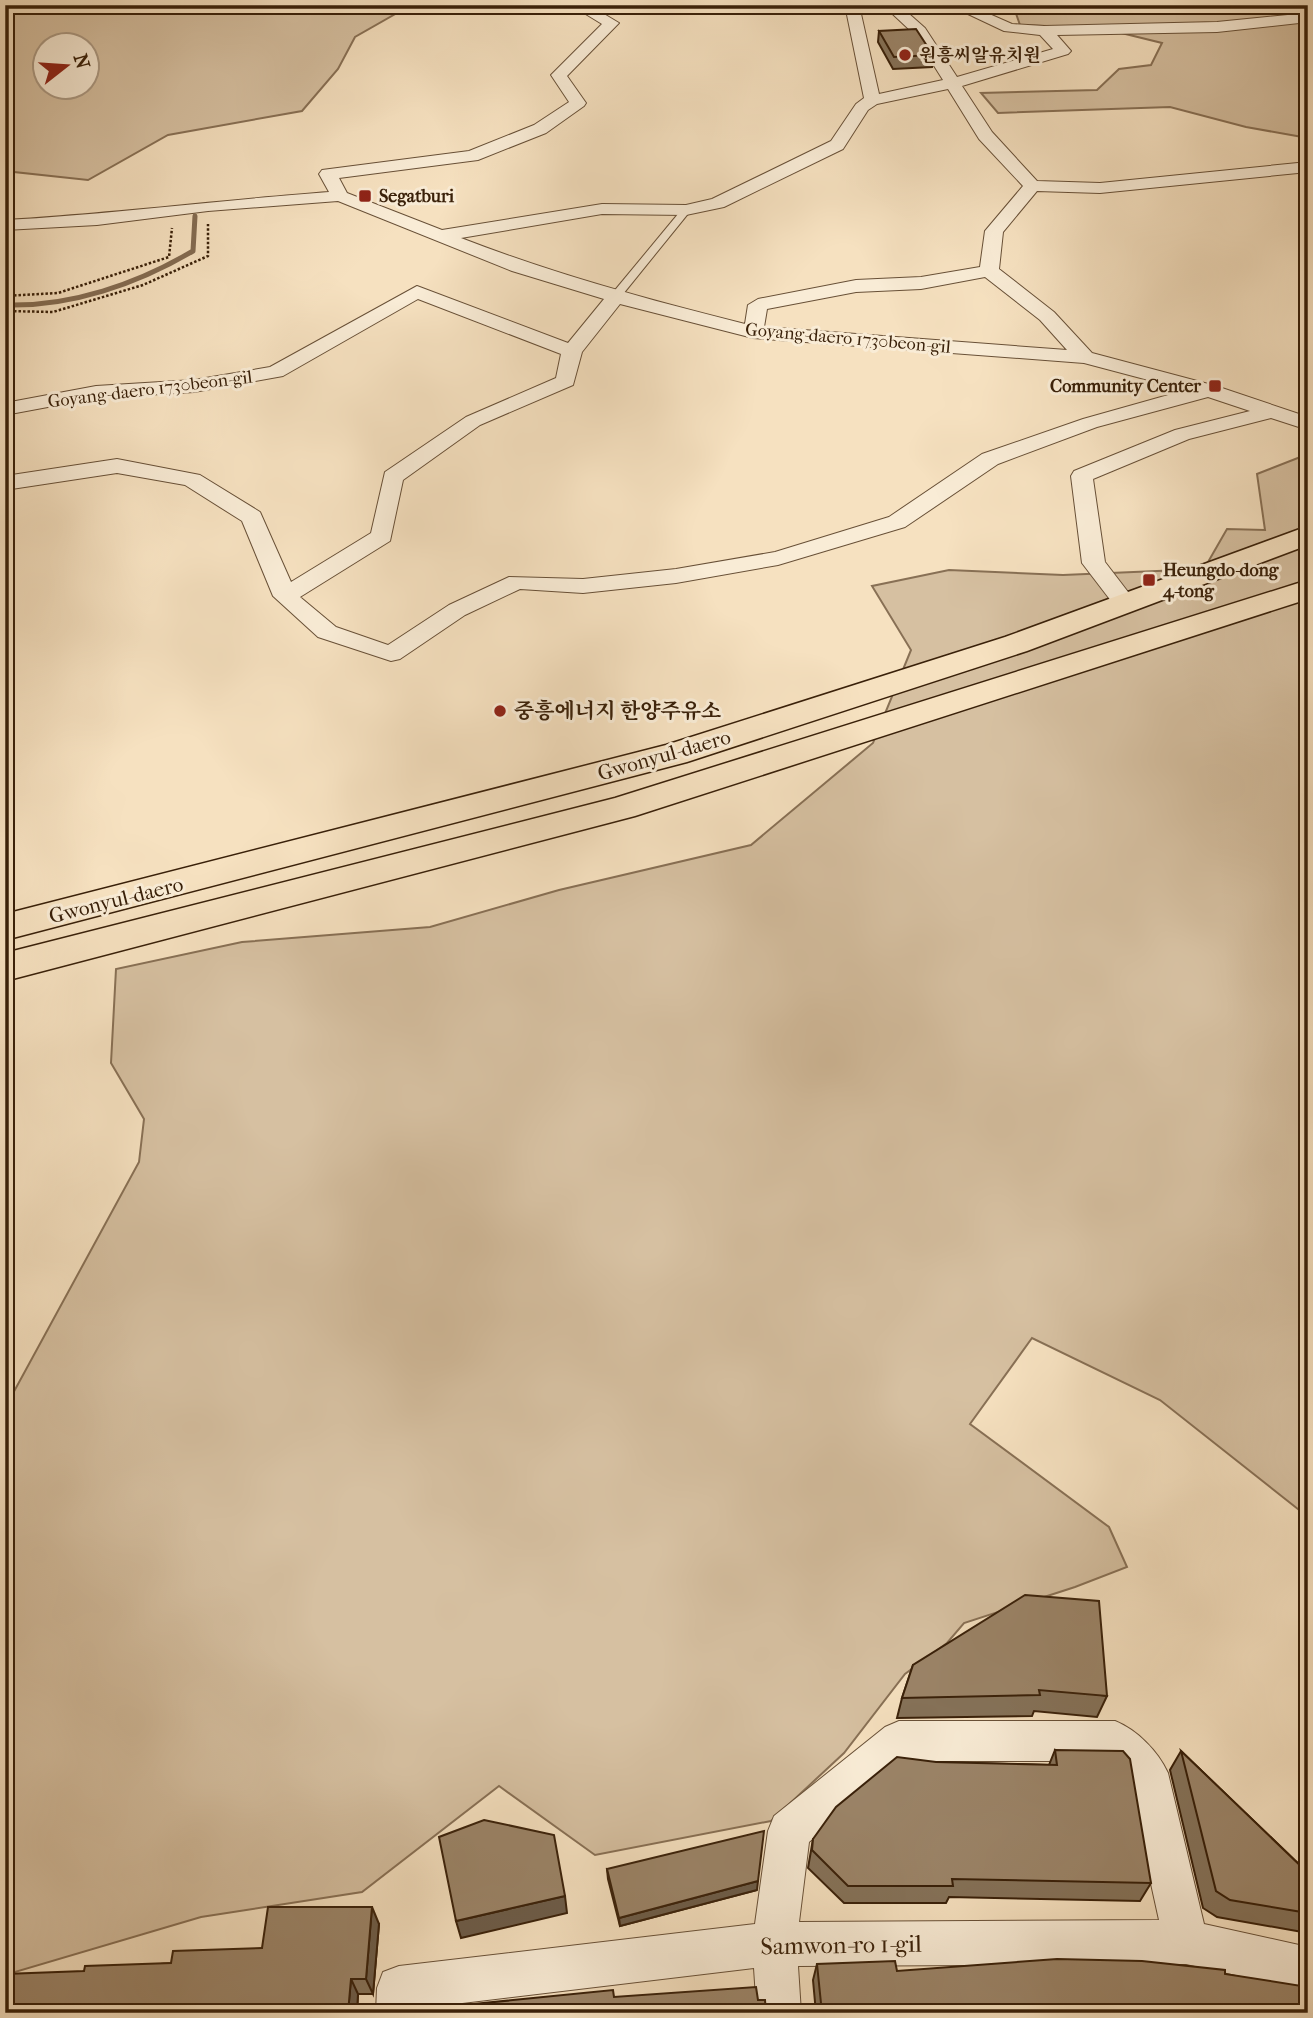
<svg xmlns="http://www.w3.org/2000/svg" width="1313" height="2018" font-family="'IM FELL French Canon','Noto Serif KR',serif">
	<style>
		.green { fill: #d6c0a1; stroke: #887055; stroke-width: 2; fill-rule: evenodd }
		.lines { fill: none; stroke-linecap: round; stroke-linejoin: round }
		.stream { stroke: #846c52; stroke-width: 5 }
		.service-casing { stroke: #685037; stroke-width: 2 }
		.minor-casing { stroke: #685037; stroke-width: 2 }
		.primary-casing { stroke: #392009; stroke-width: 3 }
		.path { stroke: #392009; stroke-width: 2.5; stroke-dasharray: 2.5 2; stroke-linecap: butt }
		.service { fill: #f9ecd6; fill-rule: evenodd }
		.minor { fill: #f9ecd6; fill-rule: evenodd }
		.primary { fill: #f6e1c0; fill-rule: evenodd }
		.wall { fill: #857259; stroke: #392009; stroke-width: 2 }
		.shaded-wall { fill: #6c5c49; stroke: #392009; stroke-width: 2 }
		.building { fill: #9b8468; stroke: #392009; stroke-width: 2 }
		.poi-dot { fill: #8f2418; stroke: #f9ecd6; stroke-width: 2.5 }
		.labels { text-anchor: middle; stroke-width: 6; stroke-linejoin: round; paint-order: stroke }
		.far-poi-label { font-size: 18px; font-weight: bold; fill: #392009; stroke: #f9ecd6; text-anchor: start }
		.far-street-label { font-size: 18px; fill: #392009; stroke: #f9ecd6 }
		.poi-label { font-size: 21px; font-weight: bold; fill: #392009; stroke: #f9ecd6; text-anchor: start }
		.street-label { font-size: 21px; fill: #392009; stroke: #f9ecd6 }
		.near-street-label { font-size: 24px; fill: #392009; stroke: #f9ecd6 }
	</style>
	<rect width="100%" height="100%" fill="#f6e1c0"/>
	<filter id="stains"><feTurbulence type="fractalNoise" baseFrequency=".00286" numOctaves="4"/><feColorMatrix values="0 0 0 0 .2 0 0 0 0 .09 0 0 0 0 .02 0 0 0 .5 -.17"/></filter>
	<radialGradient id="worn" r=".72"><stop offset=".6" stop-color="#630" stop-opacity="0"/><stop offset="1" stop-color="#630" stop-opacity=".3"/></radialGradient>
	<path class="green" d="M5 5H411L355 37 338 69 302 111 168 135 88 180 5 171ZM46 46H88V88H46Z
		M1013 5H1308V138L1246 127 1170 107 998 113 981 93 1097 90 1119 69 1151 65 1162 43 1101 28 1020 25Z
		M1308 454V1517L1160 1400 1032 1338 970 1424 1109 1527 1127 1567 1075 1587 964 1623 947 1643 905 1674 844 1753 771 1821 595 1855 499 1786 362 1892 201 1917 5 1975V1408L139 1162 144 1119 111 1063 116 969 242 942 430 927 559 890 751 845 873 743 911 650 872 586 949 570 1063 575 1204 569 1227 529 1265 530 1257 474Z"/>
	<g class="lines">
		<path class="stream" d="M5 305C71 307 137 284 193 251L195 216"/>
		<g class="service-casing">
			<path id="service" d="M683 208 691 210 619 299H611V295Z"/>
		</g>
		<g class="minor-casing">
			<path id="minor" d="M571 5H589L619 23 567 76 586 103 584 106 546 133 478 160 339 178 347 193 442 230 602 204 686 205 712 199 831 141 856 104 864 98 845 5H859L879 94 943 80 914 34 883 5H899L925 28 957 77 1053 49 1040 35 1004 31 949 5H969L1012 24 1044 26 1217 22 1308 13V22L1217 32 1057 35 1071 51 1068 54 962 86 992 132 1037 181 1100 183 1308 162V172L1100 193 1037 191 1003 232 999 269 1054 312 1092 353 1216 386 1308 417V430L1271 418 1189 439 1093 479 1105 562 1138 605 1134 610H1118L1082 563 1071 476 1074 471 1175 430 1250 411 1208 397 1097 427 998 464 905 527 778 565 676 583 583 593 520 589 465 615 400 659 391 661 318 637 273 596 242 521 185 485 117 473 5 490V476L117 459 200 475 260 512 291 582 371 533 385 472 466 417 556 378 561 354 418 299 283 376 194 392 96 398 5 415V403L96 386 194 380 270 367 417 286 568 343 604 299 512 271 338 201 208 211 97 225 5 230V220C113 214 221 200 329 192L319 174 322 170 469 151 534 125 569 102 551 75 602 24ZM948 89 979 139 1023 186 985 231 980 267 921 277 856 280 758 299 748 305 745 324C649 300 554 274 461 238L602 214 686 215 724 207 843 149 868 110 877 104ZM985 277 1040 320 1067 350 764 327 767 309 856 292 921 289ZM620 304 753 338 1084 363 1186 390 1083 419 982 454 889 517 775 552 676 569 583 579 509 577 449 605 388 645 336 627 300 597 390 541 403 480 480 425 573 385 582 352Z
				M899 1721H1115C1137 1730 1158 1751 1168 1773L1204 1924 1308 1947V1991L1186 1964 798 1966 801 2013H757L754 1968 421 2008 420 2013H376L377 1988 383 1972 399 1966 755 1924 768 1831 774 1816 885 1727ZM906 1761H1107L1129 1784 1159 1920 799 1922 809 1842Z"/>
		</g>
		<g class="primary-casing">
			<path id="primary" d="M1308 526V545L1027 651 687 762 5 940V914L666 745 1005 637Z
				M1308 580V599L635 816 5 981V953L615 798Z"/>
		</g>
		<path class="path" d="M5 296 58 293 169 257 172 228
			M5 311 53 312 143 285 208 256V224"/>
		<use href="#service" class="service"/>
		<use href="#minor" class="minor"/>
		<use href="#primary" class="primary"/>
	</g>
	<path class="wall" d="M879 31 933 55 932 67 893 69 878 42Z
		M913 1665 1107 1696 1097 1717 1034 1711 1032 1716 897 1718 902 1698Z
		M1055 1750 1151 1883 1140 1901 949 1897 946 1903H844L808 1868 813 1839 936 1762 1049 1765Z
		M1181 1751 1308 1873V1933L1217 1917 1203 1908 1170 1770Z
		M607 1869 757 1890 620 1926 608 1879Z
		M379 1924 373 1994H358L357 2013H5L84 1971 171 1963 262 1948Z
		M817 1964 897 1971 1225 1974 1308 2013H816L813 1980Z"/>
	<path class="shaded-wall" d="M758 1881 757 1890 620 1926 619 1918Z
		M565 1896 567 1913 461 1938 456 1921Z
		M372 1907 379 1924 373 1994 366 1979Z
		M351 1979 358 1994 357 2013H348Z"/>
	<path class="building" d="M916 29 933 55 894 57 879 31Z
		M1025 1595 1099 1601 1107 1696 1039 1690 1040 1695 902 1698 913 1665Z
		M1055 1750 1123 1751 1130 1759 1151 1883 952 1879 953 1886H848L812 1850 813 1839 836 1807 897 1757 936 1762 1057 1765Z
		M1181 1751 1308 1873V1913L1230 1900 1216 1891Z
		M484 1820 554 1835 565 1896 456 1921 439 1837Z
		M764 1831 758 1881 619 1918 607 1869Z
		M268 1907H372L366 1979H351L348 2013H5V1974L84 1971 85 1966 171 1963 173 1951 262 1948Z
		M1057 1959 1142 1961 1225 1970V1974L1308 1987V2013H822L817 1964 895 1961 897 1971Z
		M756 1987 758 2000H765L766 2013H467L474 2004 613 1990 614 1997Z"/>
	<g class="poi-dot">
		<circle cx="905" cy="55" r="7"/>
		<rect x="358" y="189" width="14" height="14" rx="3.5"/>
		<rect x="1208" y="379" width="14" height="14" rx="3.5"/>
		<rect x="1142" y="573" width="14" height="14" rx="3.5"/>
		<circle cx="500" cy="711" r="7"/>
	</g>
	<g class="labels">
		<g class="far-poi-label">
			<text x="919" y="61">원흥씨알유치원</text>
			<text x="379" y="202">Segatburi</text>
			<text x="1201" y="392" text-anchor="end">Community Center</text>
			<text x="1163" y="576">Heungdo-dong<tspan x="1163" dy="21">4-tong</tspan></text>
		</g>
		<g class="far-street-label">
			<text transform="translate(848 338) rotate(5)" y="6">Goyang-daero 1730beon-gil</text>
			<text transform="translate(150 389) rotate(-7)" y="6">Goyang-daero 1730beon-gil</text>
		</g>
		<g class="poi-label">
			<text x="514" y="718">중흥에너지 한양주유소</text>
		</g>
		<g class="street-label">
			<text transform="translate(664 755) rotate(-16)" y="7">Gwonyul-daero</text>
			<text transform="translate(116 900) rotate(-14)" y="7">Gwonyul-daero</text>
		</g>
		<g class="near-street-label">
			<text transform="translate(841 1945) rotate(-1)" y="8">Samwon-ro 1-gil</text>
		</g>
	</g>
	<rect width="1313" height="2018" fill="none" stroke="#f6e1c0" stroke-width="28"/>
	<rect x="7" y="7" width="1299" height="2004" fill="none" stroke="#392009" stroke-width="3.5"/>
	<rect x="14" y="14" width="1285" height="1990" fill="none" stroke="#392009" stroke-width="2"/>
	<g transform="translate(66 66) rotate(73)"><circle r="33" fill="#f9ecd6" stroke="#ac9a84" stroke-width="2"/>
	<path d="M0-5L12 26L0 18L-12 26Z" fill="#8f2418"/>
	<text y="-10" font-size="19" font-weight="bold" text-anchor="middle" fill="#392009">N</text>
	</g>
	<rect width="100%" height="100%" filter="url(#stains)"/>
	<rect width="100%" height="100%" fill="url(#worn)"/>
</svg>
